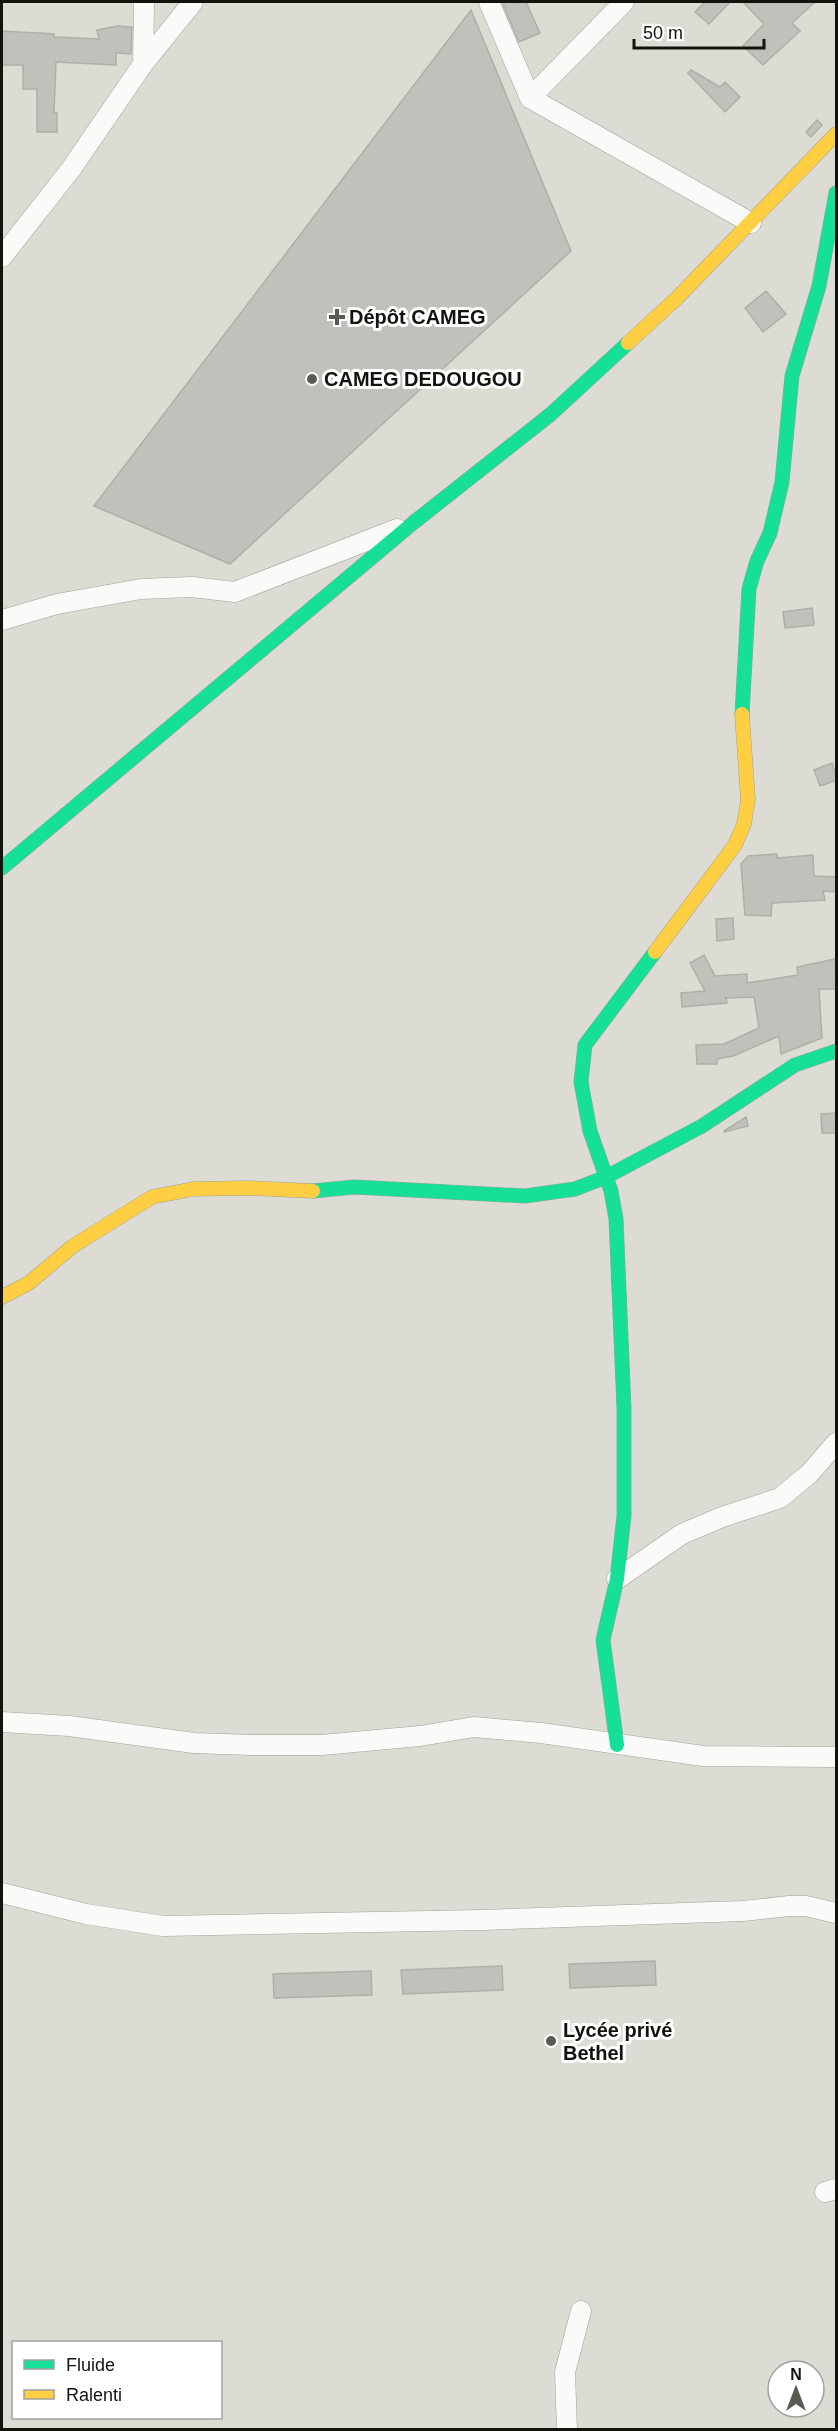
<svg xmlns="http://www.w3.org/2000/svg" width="838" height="2431" font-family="Arial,sans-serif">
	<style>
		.building { fill: #c1c1bb; stroke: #afafaa; stroke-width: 1.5 }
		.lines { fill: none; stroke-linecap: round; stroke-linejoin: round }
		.street-casing { stroke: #a1a19b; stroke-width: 21 }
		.fast-casing { stroke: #a1a19b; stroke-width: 15 }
		.slow-casing { stroke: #a1a19b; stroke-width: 15 }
		.street { stroke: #fafaf9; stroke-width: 20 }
		.fast { stroke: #16e098; stroke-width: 14 }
		.slow { stroke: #ffcf43; stroke-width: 14 }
		.poi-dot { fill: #595953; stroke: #fff; stroke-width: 2 }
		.labels { text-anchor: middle; stroke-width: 6; stroke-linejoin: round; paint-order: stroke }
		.poi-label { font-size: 20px; font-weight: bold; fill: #13120d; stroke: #fff; text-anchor: start }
	</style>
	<rect width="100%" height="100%" fill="#dcdcd4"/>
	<path class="building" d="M502 2H526L540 33 519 42Z
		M705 2H730L709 24 695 12Z
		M743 2H815L792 23 800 31 763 65 743 46 764 24Z
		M471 10 571 251 230 564 94 506Z
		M117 26 132 27 131 54 116 53V65L56 62 54 113H57V132H37V89H23V65H2V31L54 34V37L99 39 97 30Z
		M691 70 720 87 725 82 740 97 725 112 688 73Z
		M817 120 822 125 811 137 806 132Z
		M766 291 786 314 763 332 745 308Z
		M812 608 814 625 785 628 783 612Z
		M832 763 837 780 820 786 814 770Z
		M777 854V858L813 855 814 876 837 877V892L823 891 825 900 772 903 771 916 745 915 741 864 748 856Z
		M733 918 734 939 717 941 716 919Z
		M704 955 715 976 747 974V983L798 975 797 967 835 959 836 989H819L822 1038 781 1054 779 1036 733 1056 717 1059V1064H697L696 1045 724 1044 759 1028 754 997 726 998 727 1003 682 1007 681 993 705 991 690 963Z
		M837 1113V1133H822L821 1114Z
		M746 1117 748 1126 724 1132V1131Z
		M655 1961 656 1985 570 1988 569 1964Z
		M502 1966 503 1990 403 1994 401 1970Z
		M371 1971 372 1995 274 1998 273 1974Z"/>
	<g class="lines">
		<g class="street-casing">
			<path id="street" d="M489 2 530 98 751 223
				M143 64 144 2
				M530 98 624 2
				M2 257 71 169 143 64 193 2
				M2 620 57 604 141 589 192 587 235 592 397 529
				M617 1579 682 1534 722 1517 780 1498 810 1473 836 1443
				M2 1722 69 1726 194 1743 251 1745H322L420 1736 474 1727 541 1733 703 1756 836 1757
				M2 1893 86 1914 163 1926 482 1920 743 1911 789 1906H806L836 1913
				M825 2192 836 2189
				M567 2430 565 2372 581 2311"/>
		</g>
		<g class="fast-casing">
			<path id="fast" d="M742 714 749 589 757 561 770 533 782 482 792 376 819 286 836 193
				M2 868 413 523 551 414 628 343
				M313 1191 354 1187 525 1196 575 1189 606 1177 702 1126 795 1065 836 1051
				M617 1745 603 1640 617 1579 624 1516V1408L616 1219 611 1191 590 1131 581 1082 585 1045 655 952"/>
		</g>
		<g class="slow-casing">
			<path id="slow" d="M628 343 677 298 836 134
				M655 952 735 845 744 824 748 800 742 714
				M2 1297 29 1283 73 1246 152 1197 193 1189 248 1188 313 1191"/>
		</g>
		<use href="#street" class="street"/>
		<use href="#fast" class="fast"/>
		<use href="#slow" class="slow"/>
	</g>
	<g class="poi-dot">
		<path d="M334 308h6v6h6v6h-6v6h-6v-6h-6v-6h6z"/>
		<circle cx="312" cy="379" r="6"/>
		<circle cx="551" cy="2041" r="6"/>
	</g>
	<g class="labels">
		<g class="poi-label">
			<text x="349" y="324">Dépôt CAMEG</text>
			<text x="324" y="386">CAMEG DEDOUGOU</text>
			<text x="563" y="2037">Lycée privé<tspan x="563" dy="23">Bethel</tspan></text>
		</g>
	</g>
	<rect width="838" height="2431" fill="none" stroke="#13120d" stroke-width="6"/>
	<rect x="12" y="2341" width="210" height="78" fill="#ffffff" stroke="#a1a09e" stroke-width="1.5"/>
	<rect x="24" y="2360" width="30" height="9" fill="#16e098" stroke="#a1a09e" stroke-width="1.5"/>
	<text x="66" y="2371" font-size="18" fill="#13120d">Fluide</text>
	<rect x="24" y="2390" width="30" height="9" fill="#ffcf43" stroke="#a1a09e" stroke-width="1.5"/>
	<text x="66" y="2401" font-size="18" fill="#13120d">Ralenti</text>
	<g transform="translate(796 2389)"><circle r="28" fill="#ffffff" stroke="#a1a09e" stroke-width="1.5"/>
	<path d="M0-4.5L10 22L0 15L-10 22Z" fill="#595953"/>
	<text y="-9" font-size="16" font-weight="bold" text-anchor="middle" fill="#13120d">N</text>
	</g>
	<path d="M634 39v9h130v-9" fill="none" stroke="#13120d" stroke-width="3"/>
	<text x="643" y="39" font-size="18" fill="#13120d" stroke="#ffffff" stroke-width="4.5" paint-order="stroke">50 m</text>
</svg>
